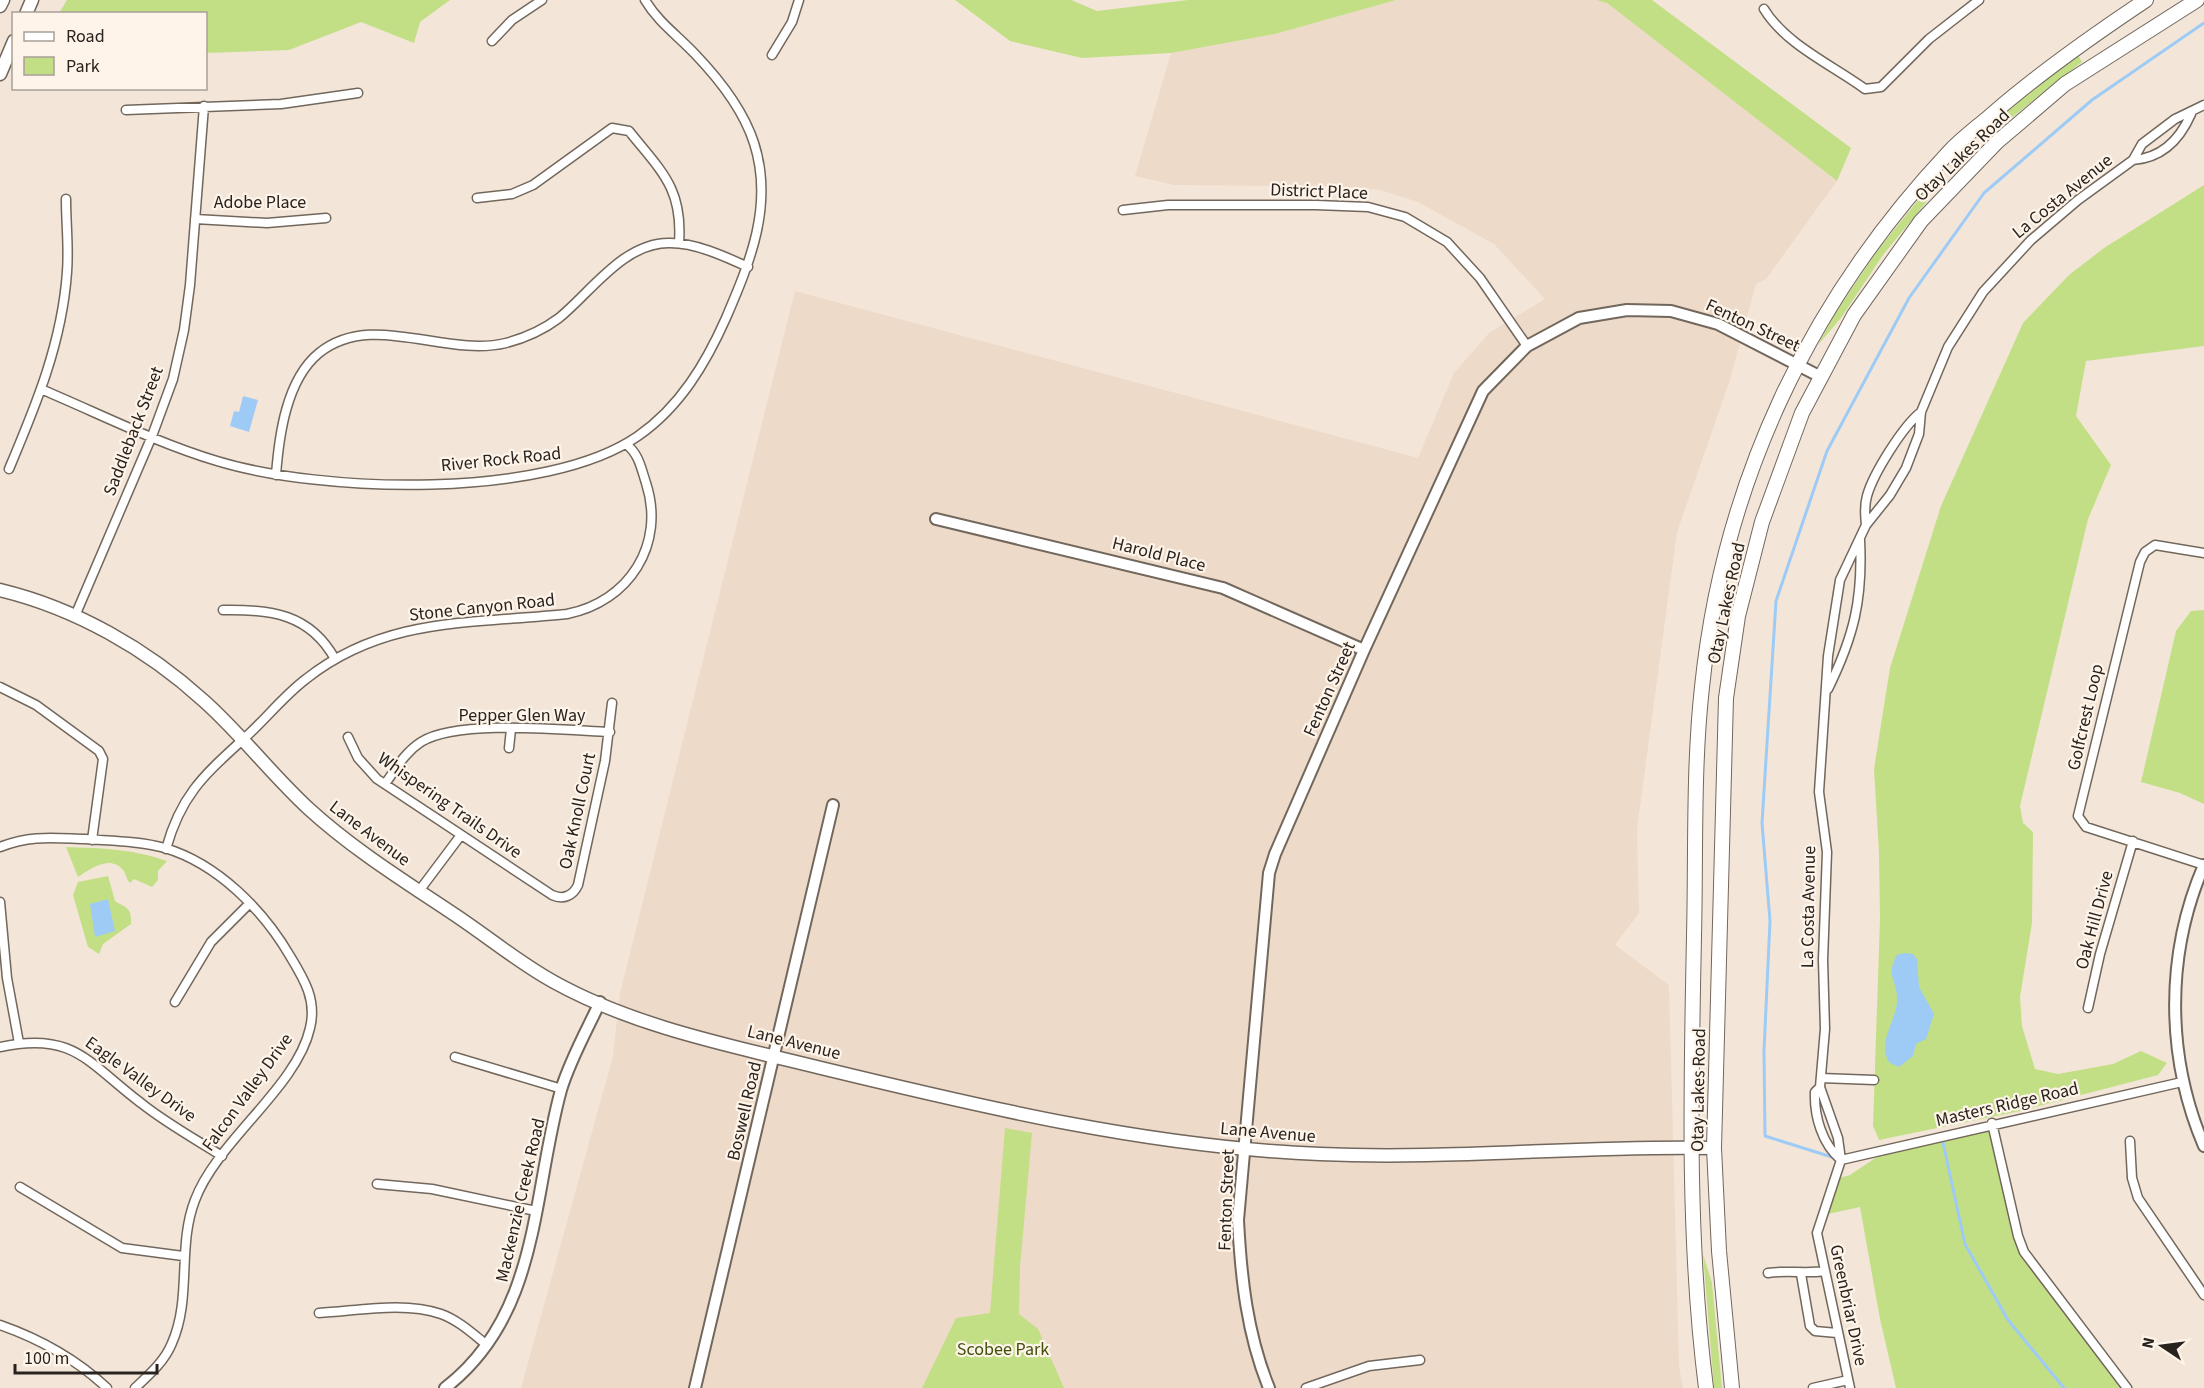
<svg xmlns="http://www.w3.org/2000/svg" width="2204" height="1388" font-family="'Source Sans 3',sans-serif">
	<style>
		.built { fill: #eddac8 }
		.green { fill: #c2df85 }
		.water { fill: #9ecbf5 }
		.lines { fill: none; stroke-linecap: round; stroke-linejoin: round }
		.stream { stroke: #9ecbf5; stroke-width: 3 }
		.minor-casing { stroke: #72675c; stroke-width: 11 }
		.tertiary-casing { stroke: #72675c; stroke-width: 14 }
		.secondary-casing { stroke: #72675c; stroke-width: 15 }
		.primary-casing { stroke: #72675c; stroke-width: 16 }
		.minor { stroke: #fff; stroke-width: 8 }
		.tertiary { stroke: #fff; stroke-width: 10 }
		.secondary { stroke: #fff; stroke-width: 12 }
		.primary { stroke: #fff; stroke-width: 14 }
		.labels { text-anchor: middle; stroke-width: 4.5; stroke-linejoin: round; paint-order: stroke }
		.street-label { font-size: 18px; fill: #28231e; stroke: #fef4e9 }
		.park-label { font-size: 18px; fill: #3f5109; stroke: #fef4e9 }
	</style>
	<rect width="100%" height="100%" fill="#f3e6d9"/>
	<path class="built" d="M1396 0H1596L1607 3 1837 181 1766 279 1756 284 1730 380 1677 532 1637 829 1639 913 1615 945 1669 985 1679 1366 1683 1388H521L613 1056 620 993 795 291 1418 458 1454 373 1489 333 1545 299 1494 244 1418 202 1380 190 1354 187 1174 185 1135 176 1171 53 1275 34Z"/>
	<path class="green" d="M67 0H450L420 22 414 43 361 22 289 50 206 53V14L59 13Z
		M955 0H1071L1097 11 1188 0H1396L1275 34 1171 53 1082 58 1010 41Z
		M1596 0H1652L1851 148 1837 181 1607 3Z
		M2078 55 2082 62 2006 122 2000 118 2038 84Z
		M2204 185V346L2086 361 2076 416 2111 465 2088 519 2020 806 2023 823 2033 832 2032 923 2020 997 2022 1026 2035 1069 2058 1074 2113 1064 2141 1051 2167 1063 2158 1075 2020 1111 1879 1140 1873 1126 1880 919 1879 853 1874 769 1890 668 1941 506 2023 323 2069 275 2104 248Z
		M1923 194 1928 200 1883 255 1841 318 1818 345 1836 312 1877 251Z
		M2204 610V804L2180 793 2141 782 2176 631 2191 611Z
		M66 847C102 848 133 849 167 861L158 871V880L152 887 134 879 130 883C126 879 126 873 123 870 110 854 90 869 78 877Z
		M108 876 115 901C126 908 132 907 131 924L103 944 99 954 88 947 73 895 78 882Z
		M1005 1128 1032 1133 1020 1267 1019 1314 1038 1329 1064 1388H922L956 1318 990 1313Z
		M1990 1130 2023 1251 2054 1286 2134 1388H1896L1880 1319 1860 1207 1828 1214 1839 1178 1850 1175 1877 1157 1941 1136H1966Z
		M1703 1254 1712 1283 1722 1388H1714Z"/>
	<path class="water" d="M243 396 258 400 249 432 230 426 234 411 239 412Z
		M108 899 115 931 95 937 90 904Z
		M1904 953 1913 954 1917 959 1919 987 1934 1014 1926 1039 1916 1044 1913 1056 1899 1067 1890 1063C1875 1044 1898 1019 1897 999 1897 978 1885 978 1897 955Z"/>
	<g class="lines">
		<path class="stream" d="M1942 1138 1965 1244 2008 1320 2064 1388
			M1835 1158 1765 1136 1764 1051 1770 921 1762 823 1776 601 1827 451 1909 298 1984 193 2092 100 2204 23"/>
		<g class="minor-casing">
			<path id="minor" d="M1764 9C1785 44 1832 65 1865 89L1881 87 1929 39 1979 0
				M492 41 512 20 542 0
				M772 55 792 22 799 0
				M126 110 281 104 358 93
				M2133 160C2162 158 2180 139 2191 114
				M477 198 512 194 533 185 612 128 629 131C661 171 683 188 679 243
				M1123 210 1168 205H1316L1368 207 1405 217 1447 242 1480 278 1527 346
				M195 219 267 223 326 218
				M43 390C100 414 157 443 217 461 322 493 546 500 638 436 680 407 706 363 726 318 750 262 774 205 754 143 743 109 719 79 695 54 677 35 658 22 645 0
				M9 469C36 405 62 343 67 272 69 248 66 224 66 199
				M276 475C279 436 286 380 319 353 372 310 445 358 506 343 525 338 543 330 559 318 591 292 624 242 670 243 696 243 724 256 748 267
				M1866 525C1865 516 1864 506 1867 496 1873 474 1903 426 1921 412
				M2204 553 2155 545 2145 552 2140 562 2078 816 2086 827 2204 865
				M223 610C271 609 310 614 335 659
				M75 616 152 436 173 379 184 330 190 285 204 106
				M0 687 36 705 99 751 103 759 92 840
				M1828 689C1854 636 1863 599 1860 540
				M348 737 358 758 377 779 552 895C563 900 573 896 578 885L605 761 612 703
				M509 748 511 729
				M385 784C396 769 404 753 421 742 458 719 565 730 610 732
				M0 847C31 835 52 838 85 839 112 841 139 841 165 848 218 864 263 910 290 956 304 979 317 1000 310 1028 297 1087 217 1141 195 1200 177 1246 192 1298 172 1343 165 1361 149 1375 135 1388
				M166 849C182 791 208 772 250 733 269 715 286 694 306 679 386 616 473 624 567 614 629 602 666 544 646 483 641 468 639 454 626 444
				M419 891 461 835
				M0 902 7 978 19 1043
				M175 1002 211 942 250 903
				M2088 1008 2100 954 2133 841
				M0 1047C74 1031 88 1063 141 1103 166 1123 195 1139 222 1156
				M455 1057 562 1089
				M1821 1078 1874 1080
				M1820 1087 1825 1029 1823 960 1827 852 1819 792 1828 656 1840 580 1866 525 1890 495 1906 468 1919 434 1921 412 1948 347 1983 292 2031 240 2078 200 2133 160 2142 144 2175 119 2204 105
				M1992 1123 2018 1236 2024 1252 2127 1388
				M2130 1141 2132 1178 2138 1198 2204 1295
				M1841 1160C1822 1144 1814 1116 1815 1092L1820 1087 1838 1138 1841 1160 1817 1233 1850 1388
				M1841 1160 2182 1082
				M377 1184 432 1189 536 1211
				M20 1187 122 1248 183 1256
				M1768 1273C1788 1270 1805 1274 1825 1271
				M1801 1274 1810 1326 1815 1331 1837 1333
				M319 1313C357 1311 404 1301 441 1314 458 1320 473 1334 487 1345
				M0 1325C40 1339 76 1359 107 1388
				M1306 1388 1369 1366 1420 1360
				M1813 1388 1848 1380"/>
		</g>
		<g class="tertiary-casing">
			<path id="tertiary" d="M936 519 1223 588 1364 650
				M2204 865C2165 955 2166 1057 2204 1146
				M445 1388C540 1315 532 1195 561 1090 570 1060 587 1030 600 1002
				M695 1388 833 805
				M1269 1388C1247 1334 1241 1278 1238 1220L1269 873 1275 854 1364 650 1483 391 1527 346 1579 318 1627 310 1671 311 1718 324 1821 377"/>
		</g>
		<g class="secondary-casing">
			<path id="secondary" d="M0 6 3 0
				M26 14 32 0
				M0 74 14 41
				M0 590C75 608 147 649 204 701 241 734 272 775 309 809 355 851 409 884 461 919 492 940 521 964 554 982 635 1027 732 1046 821 1068 986 1108 1150 1147 1320 1154 1451 1160 1583 1145 1714 1148"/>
		</g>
		<g class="primary-casing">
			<path id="primary" d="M1706 1388C1687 1238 1691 1088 1694 936 1696 854 1693 768 1702 687 1723 483 1809 301 1949 152 1961 139 1976 128 1990 116 2039 73 2092 36 2146 0
				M1732 1388 1719 1251 1714 1148 1726 698 1738 616 1762 522 1802 413 1854 315 1921 221 1997 142 2065 84 2197 0"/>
		</g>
		<use href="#minor" class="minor"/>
		<use href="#tertiary" class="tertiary"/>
		<use href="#secondary" class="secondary"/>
		<use href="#primary" class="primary"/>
	</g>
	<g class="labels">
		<g class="street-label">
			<text transform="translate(1962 155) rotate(-44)" y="6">Otay Lakes Road</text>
			<text transform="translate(1319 191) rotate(2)" y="6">District Place</text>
			<text transform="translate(2062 196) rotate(-39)" y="6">La Costa Avenue</text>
			<text x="260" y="208">Adobe Place</text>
			<text transform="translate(1753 325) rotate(25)" y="6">Fenton Street</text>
			<text transform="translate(133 431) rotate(-69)" y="6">Saddleback Street</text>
			<text transform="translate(501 459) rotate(-6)" y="6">River Rock Road</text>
			<text transform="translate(1159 554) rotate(14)" y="6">Harold Place</text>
			<text transform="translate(1726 603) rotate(-78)" y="6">Otay Lakes Road</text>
			<text transform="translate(482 607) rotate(-6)" y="6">Stone Canyon Road</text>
			<text transform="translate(1329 689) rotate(-66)" y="6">Fenton Street</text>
			<text x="522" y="721">Pepper Glen Way</text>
			<text transform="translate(2085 717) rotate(-77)" y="6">Golfcrest Loop</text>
			<text transform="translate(450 805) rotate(35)" y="6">Whispering Trails Drive</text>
			<text transform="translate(577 811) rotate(-78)" y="6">Oak Knoll Court</text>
			<text transform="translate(370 833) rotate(37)" y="6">Lane Avenue</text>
			<text transform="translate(1808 907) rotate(-89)" y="6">La Costa Avenue</text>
			<text transform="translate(2094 920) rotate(-75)" y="6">Oak Hill Drive</text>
			<text transform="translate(794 1042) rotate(14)" y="6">Lane Avenue</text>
			<text transform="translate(141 1079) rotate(36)" y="6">Eagle Valley Drive</text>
			<text transform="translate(1698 1090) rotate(-89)" y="6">Otay Lakes Road</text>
			<text transform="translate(247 1092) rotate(-54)" y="6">Falcon Valley Drive</text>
			<text transform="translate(2007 1104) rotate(-13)" y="6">Masters Ridge Road</text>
			<text transform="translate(744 1111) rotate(-77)" y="6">Boswell Road</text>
			<text transform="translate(1268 1132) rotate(5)" y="6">Lane Avenue</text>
			<text transform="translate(520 1200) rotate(-77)" y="6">Mackenzie Creek Road</text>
			<text transform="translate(1226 1200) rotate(-88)" y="6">Fenton Street</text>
			<text transform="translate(1849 1305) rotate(78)" y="6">Greenbriar Drive</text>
		</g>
		<g class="park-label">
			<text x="1003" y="1355">Scobee Park</text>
		</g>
	</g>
	<rect x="12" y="12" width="195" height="78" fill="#fef4e9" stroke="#a8a098" stroke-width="1.5"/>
	<rect x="24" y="32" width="30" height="9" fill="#ffffff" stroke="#a8a098" stroke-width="1.5"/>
	<text x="66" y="42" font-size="18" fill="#28231e">Road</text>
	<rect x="24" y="57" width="30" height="18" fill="#c2df85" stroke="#a8a098" stroke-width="1.5"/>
	<text x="66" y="72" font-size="18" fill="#28231e">Park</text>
	<g transform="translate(2162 1346) rotate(283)" stroke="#fef4e9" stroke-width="4.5" paint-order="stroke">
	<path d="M0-4.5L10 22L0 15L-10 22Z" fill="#28231e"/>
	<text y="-9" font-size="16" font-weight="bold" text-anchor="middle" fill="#28231e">N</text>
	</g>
	<path d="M15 1364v9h142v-9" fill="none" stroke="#28231e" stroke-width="3"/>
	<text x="24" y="1364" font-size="18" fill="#28231e" stroke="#fef4e9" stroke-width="4.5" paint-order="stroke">100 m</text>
</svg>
